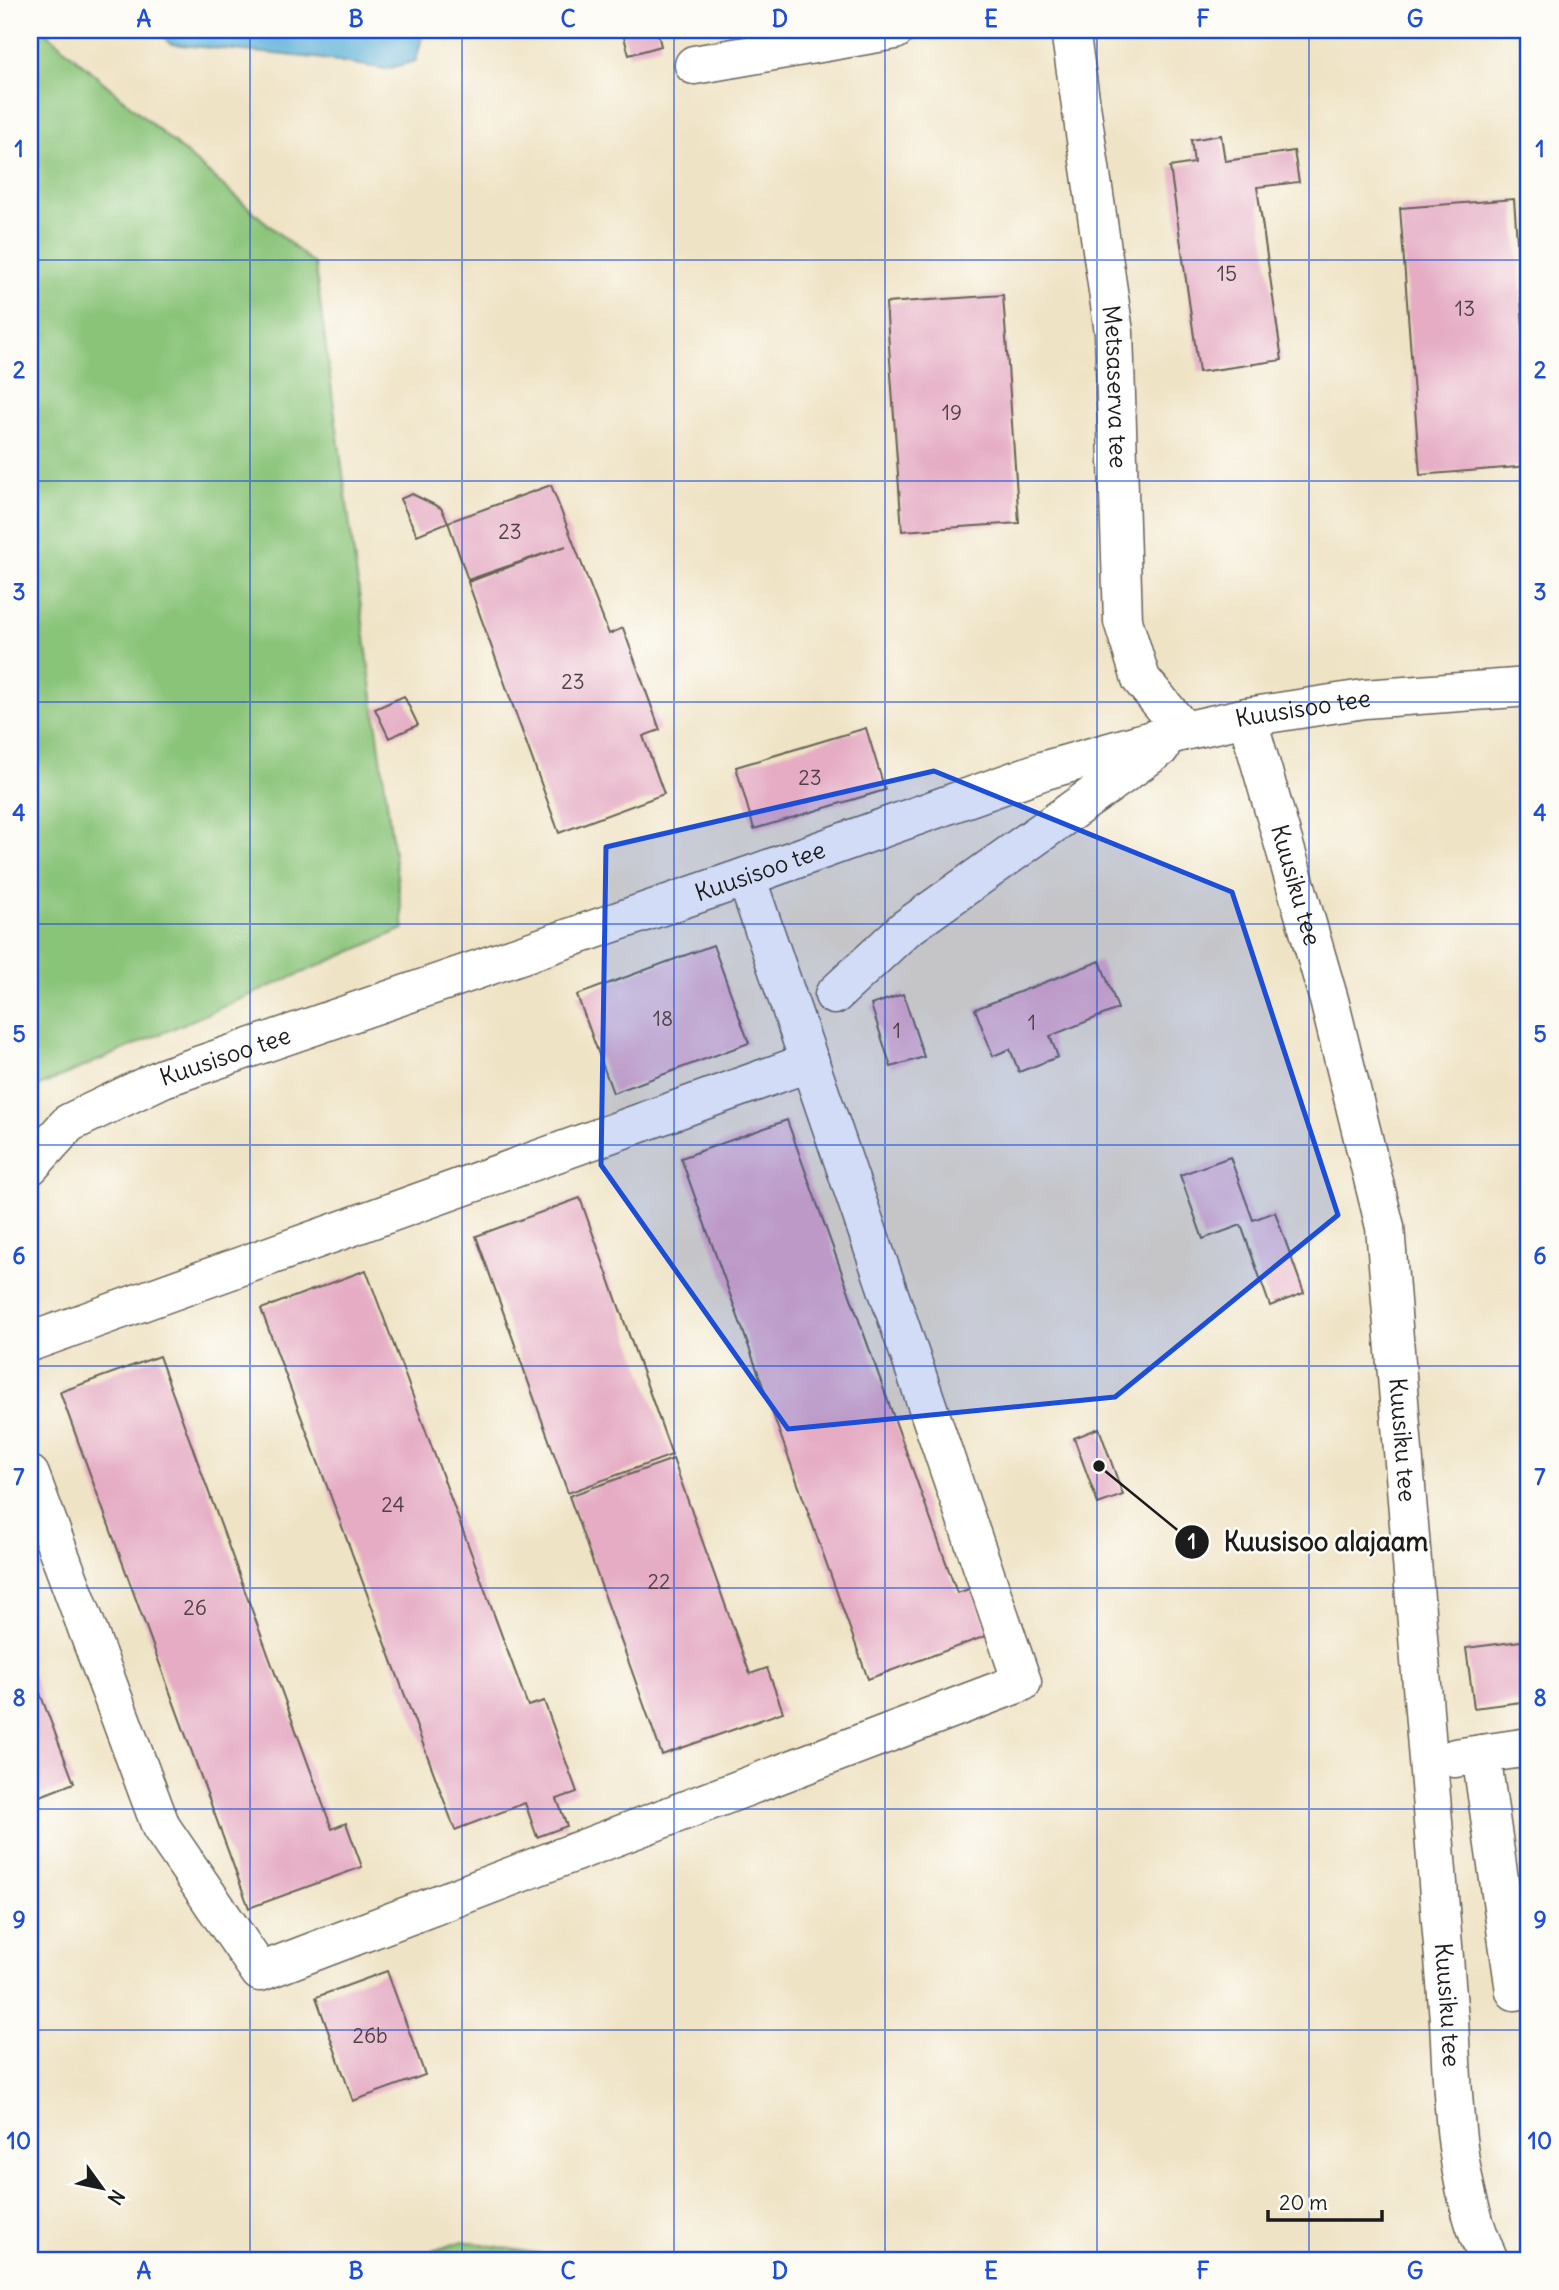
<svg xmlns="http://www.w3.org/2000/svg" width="1559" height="2290" font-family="Delius,sans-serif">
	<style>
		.green { fill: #8ac479; stroke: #53704a; stroke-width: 2 }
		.water { fill: #58afd5; stroke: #3a6678; stroke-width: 2 }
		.building { fill: #e5acc4 }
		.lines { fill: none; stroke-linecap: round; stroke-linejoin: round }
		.minor-casing { stroke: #666257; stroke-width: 41 }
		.minor { stroke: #fff; stroke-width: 38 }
		.marked { fill: #1d4ed8; fill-opacity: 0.2; stroke: #1d4ed8; stroke-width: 5; stroke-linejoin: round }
		.grid { fill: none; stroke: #1d4ed8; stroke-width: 2; stroke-opacity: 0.55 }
		.labels { text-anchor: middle; stroke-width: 5; stroke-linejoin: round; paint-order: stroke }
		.number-label { font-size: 21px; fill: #4e4046 }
		.street-label { font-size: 24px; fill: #1c1c1c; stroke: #fdfcf7 }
		.leader { fill: none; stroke: #1c1c1c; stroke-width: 2.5 }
		.callout-dot { fill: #1c1c1c; stroke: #fdfcf7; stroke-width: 2.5 }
		.mark-label { font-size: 21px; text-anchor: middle; font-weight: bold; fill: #fff }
		.callout-label { font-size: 26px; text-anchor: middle; font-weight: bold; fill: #1c1c1c; stroke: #fdfcf7; stroke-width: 5; stroke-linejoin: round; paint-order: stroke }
		.neatline { fill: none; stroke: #1d4ed8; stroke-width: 2.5 }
		.grid-label { font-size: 23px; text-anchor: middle; font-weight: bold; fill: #1d4ed8 }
	</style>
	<rect width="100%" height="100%" fill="#fdfcf7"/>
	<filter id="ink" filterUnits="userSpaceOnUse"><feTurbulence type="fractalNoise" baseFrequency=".0143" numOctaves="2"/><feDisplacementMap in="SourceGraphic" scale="14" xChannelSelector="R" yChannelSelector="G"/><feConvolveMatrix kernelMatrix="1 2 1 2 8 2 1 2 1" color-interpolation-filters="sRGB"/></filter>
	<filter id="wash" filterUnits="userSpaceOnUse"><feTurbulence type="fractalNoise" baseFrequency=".00686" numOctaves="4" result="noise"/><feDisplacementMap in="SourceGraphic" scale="28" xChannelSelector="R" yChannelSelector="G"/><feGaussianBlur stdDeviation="1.57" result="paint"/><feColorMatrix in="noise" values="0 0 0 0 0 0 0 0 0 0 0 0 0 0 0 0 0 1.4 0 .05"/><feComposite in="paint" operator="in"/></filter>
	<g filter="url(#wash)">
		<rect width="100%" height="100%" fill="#efe3c5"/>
		<path class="green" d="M30 30H43L315 265 404 929 30 1090Z
			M463 2241 577 2260H405Z"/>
		<path class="water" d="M158 30H421L423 33 416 61 386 69 316 58 170 44Z"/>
		<g id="blocks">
			<path class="building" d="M622 30H657L661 46 629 55Z
				M1221 135 1225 161 1294 151 1299 182 1257 187 1282 360 1199 372 1170 167 1194 163 1191 140Z
				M1514 199 1529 410V466L1420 475 1400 208Z
				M1003 295 1019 523 902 531 886 303Z
				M551 485 609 634 623 628 660 730 643 736 664 794 559 833 468 582 566 546 468 580 448 522Z
				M412 494 441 508 448 522 417 535 400 499Z
				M404 696 418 725 389 738 375 709Z
				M866 728 885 790 754 829 736 767Z
				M713 945 749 1043 613 1093 577 995Z
				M1100 961 1118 1009 1050 1036 1058 1057 1019 1072 1010 1049 993 1056 975 1009Z
				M903 994 924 1057 891 1067 871 1005Z
				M787 1120 957 1593 972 1588 989 1635 868 1679 681 1158Z
				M1230 1157 1253 1220 1275 1212 1304 1293 1270 1306 1241 1225 1203 1239 1180 1175Z
				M580 1198 672 1455 568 1493 476 1236Z
				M366 1270 528 1706 544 1701 577 1792 557 1799 567 1826 537 1837 525 1803 455 1830 261 1309Z
				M159 1356 332 1829 346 1823 362 1867 249 1908 60 1392Z
				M1099 1428 1123 1495 1098 1504 1074 1438Z
				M673 1459 750 1674 767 1668 783 1712 662 1755 569 1496Z
				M1529 1640V1701L1474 1708 1466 1648Z
				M30 1667 74 1783 30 1800Z
				M387 1971 425 2075 353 2101 316 1997Z"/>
		</g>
	</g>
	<g filter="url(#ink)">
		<use href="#blocks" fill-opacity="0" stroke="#666257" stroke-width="2"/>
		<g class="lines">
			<g class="minor-casing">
				<g id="minor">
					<path id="s1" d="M1070 30 1114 332 1123 621 1141 679 1184 731"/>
					<path d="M694 65 895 30"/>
					<path id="s2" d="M1247 717 1329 1000 1385 1227 1449 2020C1453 2100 1454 2186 1489 2260"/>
					<path d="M834 995 905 929 1160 748"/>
					<path id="s3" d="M30 1166 69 1123 163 1078 746 877 1042 771 1184 731 1247 717 1364 699 1529 687"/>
					<path d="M30 1342 810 1062"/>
					<path d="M30 1475 161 1827 260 1972 1022 1682 746 877"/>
					<path d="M1481 1754 1515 1991 1529 1989"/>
					<path d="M1455 1758 1529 1747"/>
				</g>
			</g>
			<use href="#minor" class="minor"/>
		</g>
	</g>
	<path class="marked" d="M934 771 1232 892 1338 1215 1115 1397 788 1429 601 1165 606 847Z"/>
	<path class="grid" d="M250 30V2260M462 30V2260M674 30V2260M885 30V2260M1097 30V2260M1309 30V2260M30 260H1529M30 481H1529M30 702H1529M30 924H1529M30 1145H1529M30 1366H1529M30 1588H1529M30 1809H1529M30 2030H1529"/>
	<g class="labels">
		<g class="number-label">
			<text x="1227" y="281">15</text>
			<text x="1465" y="316">13</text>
			<text x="952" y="420">19</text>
			<text x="510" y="539">23</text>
			<text x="573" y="689">23</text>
			<text x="810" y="785">23</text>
			<text x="663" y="1026">18</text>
			<text x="1032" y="1030">1</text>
			<text x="897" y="1038">1</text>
			<text x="393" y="1512">24</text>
			<text x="659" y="1589">22</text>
			<text x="195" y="1615">26</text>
			<text x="370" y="2043">26b</text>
		</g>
		<g class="street-label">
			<text dy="8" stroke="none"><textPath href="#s1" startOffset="360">Metsaserva tee</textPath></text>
			<text dy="8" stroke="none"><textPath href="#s3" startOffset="1362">Kuusisoo tee</textPath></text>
			<text dy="8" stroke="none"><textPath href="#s3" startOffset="794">Kuusisoo tee</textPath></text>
			<text dy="8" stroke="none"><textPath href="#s2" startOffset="175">Kuusiku tee</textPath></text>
			<text dy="8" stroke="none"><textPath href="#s3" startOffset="228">Kuusisoo tee</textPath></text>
			<text dy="8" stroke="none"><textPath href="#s2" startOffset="742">Kuusiku tee</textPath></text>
			<text dy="8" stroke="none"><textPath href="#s2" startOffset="1309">Kuusiku tee</textPath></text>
		</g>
	</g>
	<path class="leader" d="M1099 1466L1192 1542"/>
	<g class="callout-dot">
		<circle cx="1099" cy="1466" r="7"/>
		<circle cx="1192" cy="1542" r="18"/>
	</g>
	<g class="mark-label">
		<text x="1192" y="1549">1</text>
	</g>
	<g class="callout-label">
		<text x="1326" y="1551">Kuusisoo alajaam</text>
	</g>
	<rect width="1559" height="2290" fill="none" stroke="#fdfcf7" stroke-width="77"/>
	<g transform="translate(102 2188) rotate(123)" stroke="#fdfcf7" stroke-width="5" paint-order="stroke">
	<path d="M0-5L12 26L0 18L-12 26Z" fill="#1c1c1c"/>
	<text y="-10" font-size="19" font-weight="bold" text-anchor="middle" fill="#1c1c1c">N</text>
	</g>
	<path d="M1268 2210v10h114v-10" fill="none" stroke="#1c1c1c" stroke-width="3.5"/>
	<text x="1279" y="2210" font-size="21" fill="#1c1c1c" stroke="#fdfcf7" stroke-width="5" paint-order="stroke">20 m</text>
	<rect x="38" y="38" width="1482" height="2214" class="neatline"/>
	<g class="grid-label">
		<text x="144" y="27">A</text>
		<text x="356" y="27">B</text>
		<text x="568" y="27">C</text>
		<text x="780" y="27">D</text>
		<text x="991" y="27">E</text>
		<text x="1203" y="27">F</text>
		<text x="1415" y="27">G</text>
		<text x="19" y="157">1</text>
		<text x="1540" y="157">1</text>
		<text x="19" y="378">2</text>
		<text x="1540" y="378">2</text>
		<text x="19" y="600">3</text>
		<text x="1540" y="600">3</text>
		<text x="19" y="821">4</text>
		<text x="1540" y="821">4</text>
		<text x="19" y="1042">5</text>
		<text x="1540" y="1042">5</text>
		<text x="19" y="1264">6</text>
		<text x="1540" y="1264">6</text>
		<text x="19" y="1485">7</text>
		<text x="1540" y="1485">7</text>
		<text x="19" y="1706">8</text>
		<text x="1540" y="1706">8</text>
		<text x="19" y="1928">9</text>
		<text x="1540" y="1928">9</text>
		<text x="19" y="2149">10</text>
		<text x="1540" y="2149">10</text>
		<text x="144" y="2279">A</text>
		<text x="356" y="2279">B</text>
		<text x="568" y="2279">C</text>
		<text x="780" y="2279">D</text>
		<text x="991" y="2279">E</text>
		<text x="1203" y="2279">F</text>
		<text x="1415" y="2279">G</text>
	</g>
</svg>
